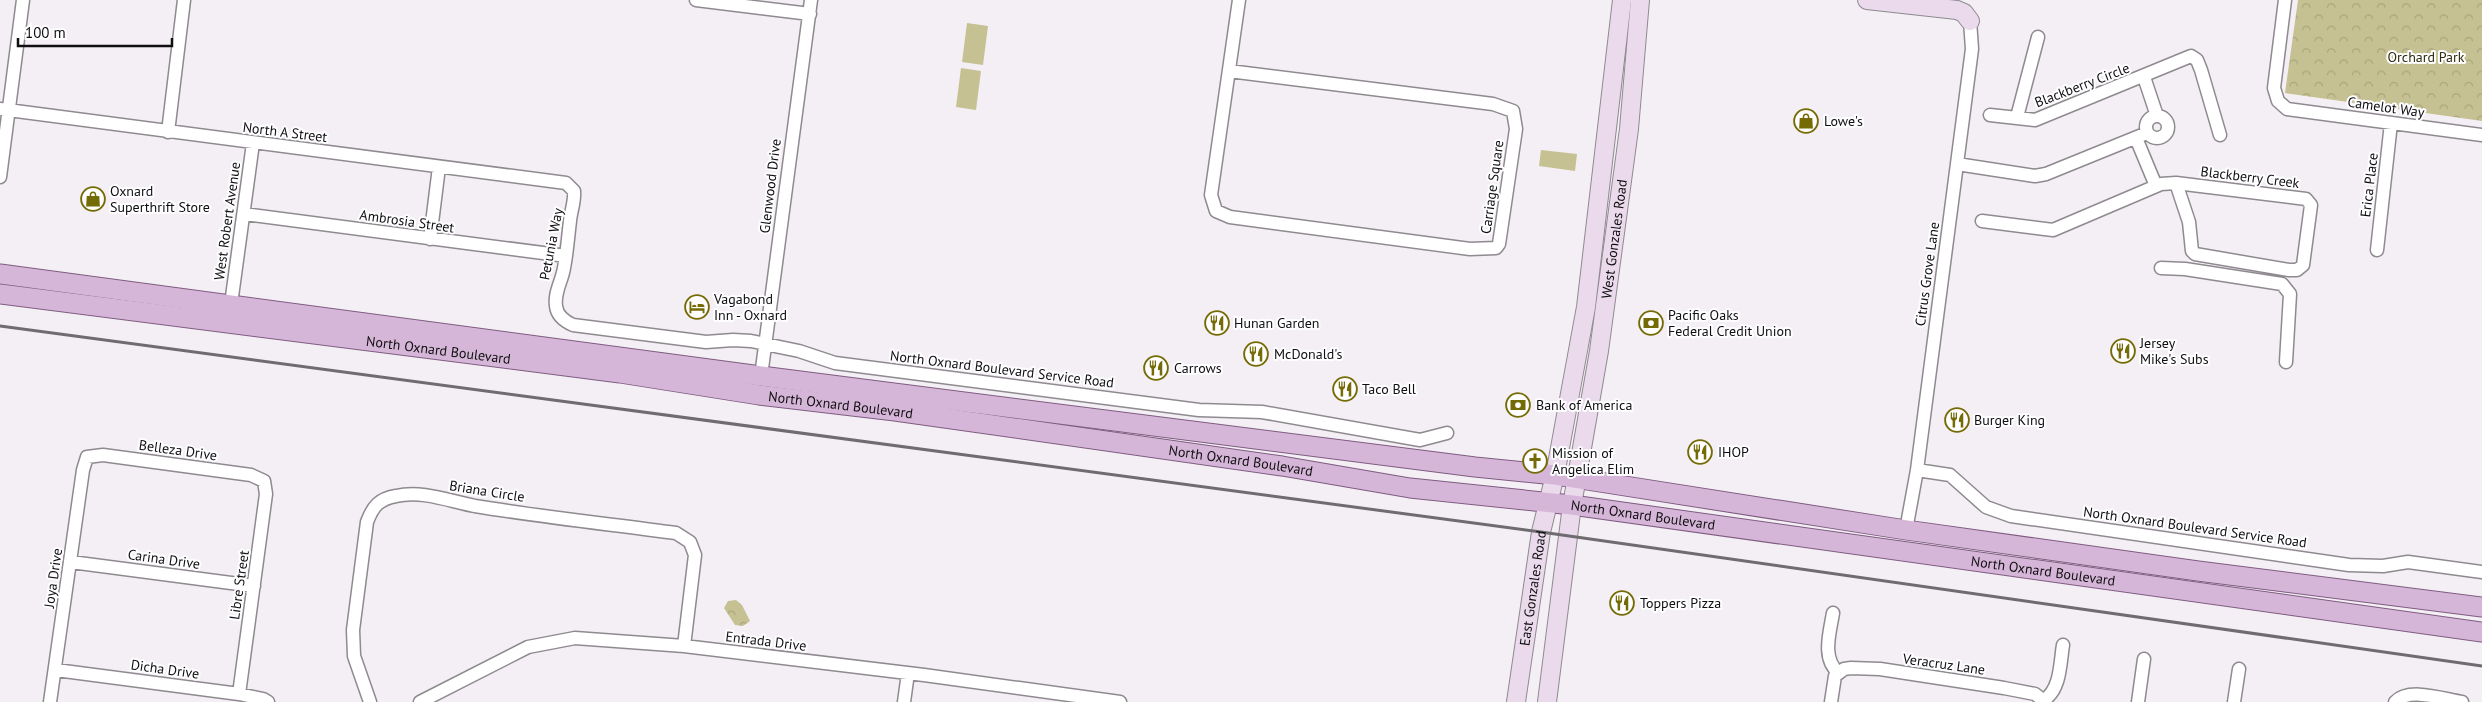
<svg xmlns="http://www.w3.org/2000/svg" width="2482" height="702" font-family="'PT Sans',sans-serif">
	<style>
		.grass { fill: #c6c192 }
		.park { fill: url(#park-crowns) }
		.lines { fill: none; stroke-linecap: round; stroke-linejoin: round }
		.street-casing { stroke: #8e8a8f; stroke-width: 15 }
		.secondary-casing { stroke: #8e8a8f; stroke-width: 20 }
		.primary-casing { stroke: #7e5c81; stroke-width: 21 }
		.street { stroke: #fff; stroke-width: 12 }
		.secondary { stroke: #eadaec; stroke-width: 18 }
		.primary { stroke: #d6b6d8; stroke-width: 19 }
		.rail { stroke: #6e6c6e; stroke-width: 3 }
		.labels { text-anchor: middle; stroke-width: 4; stroke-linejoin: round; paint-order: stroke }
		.park-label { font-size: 14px; fill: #2f2c0c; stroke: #fefdff }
		.street-label { font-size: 14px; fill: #100f10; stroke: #fefdff }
		.poi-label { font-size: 14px; fill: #100f10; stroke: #fefdff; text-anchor: start }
	</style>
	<defs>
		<pattern id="park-crowns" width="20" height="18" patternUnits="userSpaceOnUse" patternTransform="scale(1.25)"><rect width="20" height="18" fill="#c6c192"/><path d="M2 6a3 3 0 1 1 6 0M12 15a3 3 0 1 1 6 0" fill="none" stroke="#a9a57d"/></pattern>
	</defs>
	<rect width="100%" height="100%" fill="#f4eff4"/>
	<path class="grass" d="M967 23 988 26 983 65 962 62Z
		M961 68 981 71 976 110 956 107Z
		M1541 150 1577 154 1575 171 1539 166Z"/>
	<path class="park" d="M2298 0H2482V121L2285 93Z
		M736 600 742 605 750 621 743 626 735 625 724 608 728 601Z"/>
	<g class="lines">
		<g class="street-casing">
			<path id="street" d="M696 0 810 14
				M2285 0 2274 88 2278 101 2287 109 2482 135
				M1229 71 1493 104 1513 111 1516 129 1499 244 1496 248 1470 249 1230 217 1216 211 1211 195 1239 0
				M2144 77 2157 116
				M0 109 566 183 574 191C575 202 571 210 570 221 568 237 567 253 564 268 562 281 554 292 556 306 557 316 564 321 573 325L706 342 733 340 751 341 799 351 835 363 1199 410 1262 412 1420 440 1447 433
				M1990 115 2035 120 2191 56 2197 60 2201 70 2220 135
				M2146 127a11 11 0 1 1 22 0a11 11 0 1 1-22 0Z
				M2017 117 2038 37
				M168 132 184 0
				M2136 138 2156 186
				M1957 164 2035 176 2046 174 2147 133
				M0 177 23 0
				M2176 183 2306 199 2311 205 2303 265 2297 270H2289L2195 254 2192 251 2189 222Z
				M244 214 566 256
				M1982 221 2053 230 2161 184 2176 183
				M430 239 439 167
				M2377 250 2391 123
				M2161 268 2185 269 2282 284 2290 294 2286 362
				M231 304 253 143
				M761 376 811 0
				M1917 470 1950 475 1986 507 2011 516 2349 565 2383 566 2408 562 2482 572
				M1906 530 1917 470 1972 49 1970 21
				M71 562 254 586
				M1833 613C1830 632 1821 659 1839 673
				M56 670 239 694 263 699 268 702
				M2044 700C2061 689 2060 663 2063 645
				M50 702 83 470 87 457 103 455 251 475 264 481 266 494 239 694
				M370 702 354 656 353 630 367 522C373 506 379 499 396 496 422 490 449 501 475 506 542 517 609 524 676 533L690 542 695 555 684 646
				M420 702 528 647 575 638 684 646 924 675 1120 702
				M904 702 908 673
				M1831 702 1835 676 1844 669 1851 668 1880 669 2004 688 2035 694 2045 702
				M2138 702 2144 659
				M2234 702 2239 669
				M2395 702C2409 687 2443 699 2462 702"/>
		</g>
		<g class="secondary-casing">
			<g id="secondary">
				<path d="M1867 0 1957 10 1964 13 1970 21"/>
				<path id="s1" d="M1516 702 1541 532 1555 475 1586 307 1622 0"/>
				<path id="s2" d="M1547 702 1572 505 1599 351 1629 129 1640 0"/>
			</g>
		</g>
		<g class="primary-casing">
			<g id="primary">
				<path d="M0 274 761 376 1475 467 1555 475 1906 530 2198 571 2482 607"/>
				<path id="s3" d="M0 294 620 373 759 395 895 411 1282 466 1410 488 1572 505 2482 632"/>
			</g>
		</g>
		<use href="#street" class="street"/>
		<use href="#secondary" class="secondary"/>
		<use href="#primary" class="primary"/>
		<path class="rail" d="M0 326 1541 532 2482 666"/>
	</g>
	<defs>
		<g id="shop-ring" transform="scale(1.25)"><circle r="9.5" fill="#fefdff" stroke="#756b05" stroke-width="1.5"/><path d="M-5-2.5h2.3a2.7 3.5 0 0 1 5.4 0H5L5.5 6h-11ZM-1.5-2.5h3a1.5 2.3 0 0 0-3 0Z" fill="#756b05"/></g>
		<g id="hotel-ring" transform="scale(1.25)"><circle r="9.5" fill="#fefdff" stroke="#756b05" stroke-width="1.5"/><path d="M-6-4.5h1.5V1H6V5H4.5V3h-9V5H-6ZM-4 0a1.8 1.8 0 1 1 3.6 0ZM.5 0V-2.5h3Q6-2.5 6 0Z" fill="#756b05"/></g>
		<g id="restaurant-ring" transform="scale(1.25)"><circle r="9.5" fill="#fefdff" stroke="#756b05" stroke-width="1.5"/><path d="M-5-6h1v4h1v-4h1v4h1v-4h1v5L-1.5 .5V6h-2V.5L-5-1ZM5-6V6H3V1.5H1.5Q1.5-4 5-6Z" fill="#756b05"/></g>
		<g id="bank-ring" transform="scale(1.25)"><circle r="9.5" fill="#fefdff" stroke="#756b05" stroke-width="1.5"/><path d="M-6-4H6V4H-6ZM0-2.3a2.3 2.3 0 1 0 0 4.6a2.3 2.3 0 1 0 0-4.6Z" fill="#756b05"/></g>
		<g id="church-ring" transform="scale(1.25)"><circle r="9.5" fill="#fefdff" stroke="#756b05" stroke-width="1.5"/><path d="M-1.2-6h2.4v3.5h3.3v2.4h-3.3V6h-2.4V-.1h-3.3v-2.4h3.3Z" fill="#756b05"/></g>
	</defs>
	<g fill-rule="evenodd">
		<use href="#shop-ring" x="1806" y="121"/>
		<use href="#shop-ring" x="93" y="199"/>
		<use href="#hotel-ring" x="697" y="307"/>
		<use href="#restaurant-ring" x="1217" y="323"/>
		<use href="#bank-ring" x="1651" y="323"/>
		<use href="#restaurant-ring" x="2123" y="351"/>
		<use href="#restaurant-ring" x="1256" y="354"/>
		<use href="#restaurant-ring" x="1156" y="368"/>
		<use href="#restaurant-ring" x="1345" y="389"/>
		<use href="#bank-ring" x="1518" y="405"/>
		<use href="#restaurant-ring" x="1957" y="420"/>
		<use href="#restaurant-ring" x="1700" y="452"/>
		<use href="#church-ring" x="1535" y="461"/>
		<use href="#restaurant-ring" x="1622" y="603"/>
	</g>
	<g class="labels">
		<g class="park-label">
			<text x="2426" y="62">Orchard Park</text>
		</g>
		<g class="street-label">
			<text transform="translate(2082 85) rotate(-21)" y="5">Blackberry Circle</text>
			<text transform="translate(2386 107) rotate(8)" y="5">Camelot Way</text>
			<text transform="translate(285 132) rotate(7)" y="5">North A Street</text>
			<text transform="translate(2250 177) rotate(7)" y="5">Blackberry Creek</text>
			<text transform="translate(2369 185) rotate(-83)" y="5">Erica Place</text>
			<text transform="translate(770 186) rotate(-83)" y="5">Glenwood Drive</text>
			<text transform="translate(1492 187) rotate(-82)" y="5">Carriage Square</text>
			<text transform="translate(227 221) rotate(-82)" y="5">West Robert Avenue</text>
			<text transform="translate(407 221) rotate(8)" y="5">Ambrosia Street</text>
			<text dy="5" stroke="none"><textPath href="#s2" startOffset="468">West Gonzales Road</textPath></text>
			<text transform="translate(551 244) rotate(-79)" y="5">Petunia Way</text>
			<text transform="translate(1927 274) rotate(-82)" y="5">Citrus Grove Lane</text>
			<text dy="5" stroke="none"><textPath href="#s3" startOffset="442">North Oxnard Boulevard</textPath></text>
			<text transform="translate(1002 369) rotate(7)" y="5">North Oxnard Boulevard Service Road</text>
			<text dy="5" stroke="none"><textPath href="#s3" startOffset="848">North Oxnard Boulevard</textPath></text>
			<text transform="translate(178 450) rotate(8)" y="5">Belleza Drive</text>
			<text dy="5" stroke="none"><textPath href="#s3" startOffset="1252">North Oxnard Boulevard</textPath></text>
			<text transform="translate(487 491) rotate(9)" y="5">Briana Circle</text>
			<text dy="5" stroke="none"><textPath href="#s3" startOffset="1658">North Oxnard Boulevard</textPath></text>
			<text transform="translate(2195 527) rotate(8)" y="5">North Oxnard Boulevard Service Road</text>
			<text transform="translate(164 559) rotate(8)" y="5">Carina Drive</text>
			<text dy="5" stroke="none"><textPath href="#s3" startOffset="2062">North Oxnard Boulevard</textPath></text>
			<text transform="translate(53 578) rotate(-82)" y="5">Joya Drive</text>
			<text transform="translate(239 585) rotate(-82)" y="5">Libre Street</text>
			<text dy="5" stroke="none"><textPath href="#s1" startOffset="115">East Gonzales Road</textPath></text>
			<text transform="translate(766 641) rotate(7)" y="5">Entrada Drive</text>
			<text transform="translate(1944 664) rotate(8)" y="5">Veracruz Lane</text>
			<text transform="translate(165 669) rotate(8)" y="5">Dicha Drive</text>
		</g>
		<g class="poi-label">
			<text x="1824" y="126">Lowe's</text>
			<text x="110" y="196">Oxnard<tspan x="110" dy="16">Superthrift Store</tspan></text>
			<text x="714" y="304">Vagabond<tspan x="714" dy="16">Inn - Oxnard</tspan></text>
			<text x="1668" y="320">Pacific Oaks<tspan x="1668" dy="16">Federal Credit Union</tspan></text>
			<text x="1234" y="328">Hunan Garden</text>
			<text x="2140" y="348">Jersey<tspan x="2140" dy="16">Mike's Subs</tspan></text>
			<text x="1274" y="359">McDonald's</text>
			<text x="1174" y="373">Carrows</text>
			<text x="1362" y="394">Taco Bell</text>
			<text x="1536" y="410">Bank of America</text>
			<text x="1974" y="425">Burger King</text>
			<text x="1718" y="457">IHOP</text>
			<text x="1552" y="458">Mission of<tspan x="1552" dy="16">Angelica Elim</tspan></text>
			<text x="1640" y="608">Toppers Pizza</text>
		</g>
	</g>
	<path d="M18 38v8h154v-8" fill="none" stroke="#100f10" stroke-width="2.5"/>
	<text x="25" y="38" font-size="15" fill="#100f10" stroke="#fefdff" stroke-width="4" paint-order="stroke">100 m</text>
</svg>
